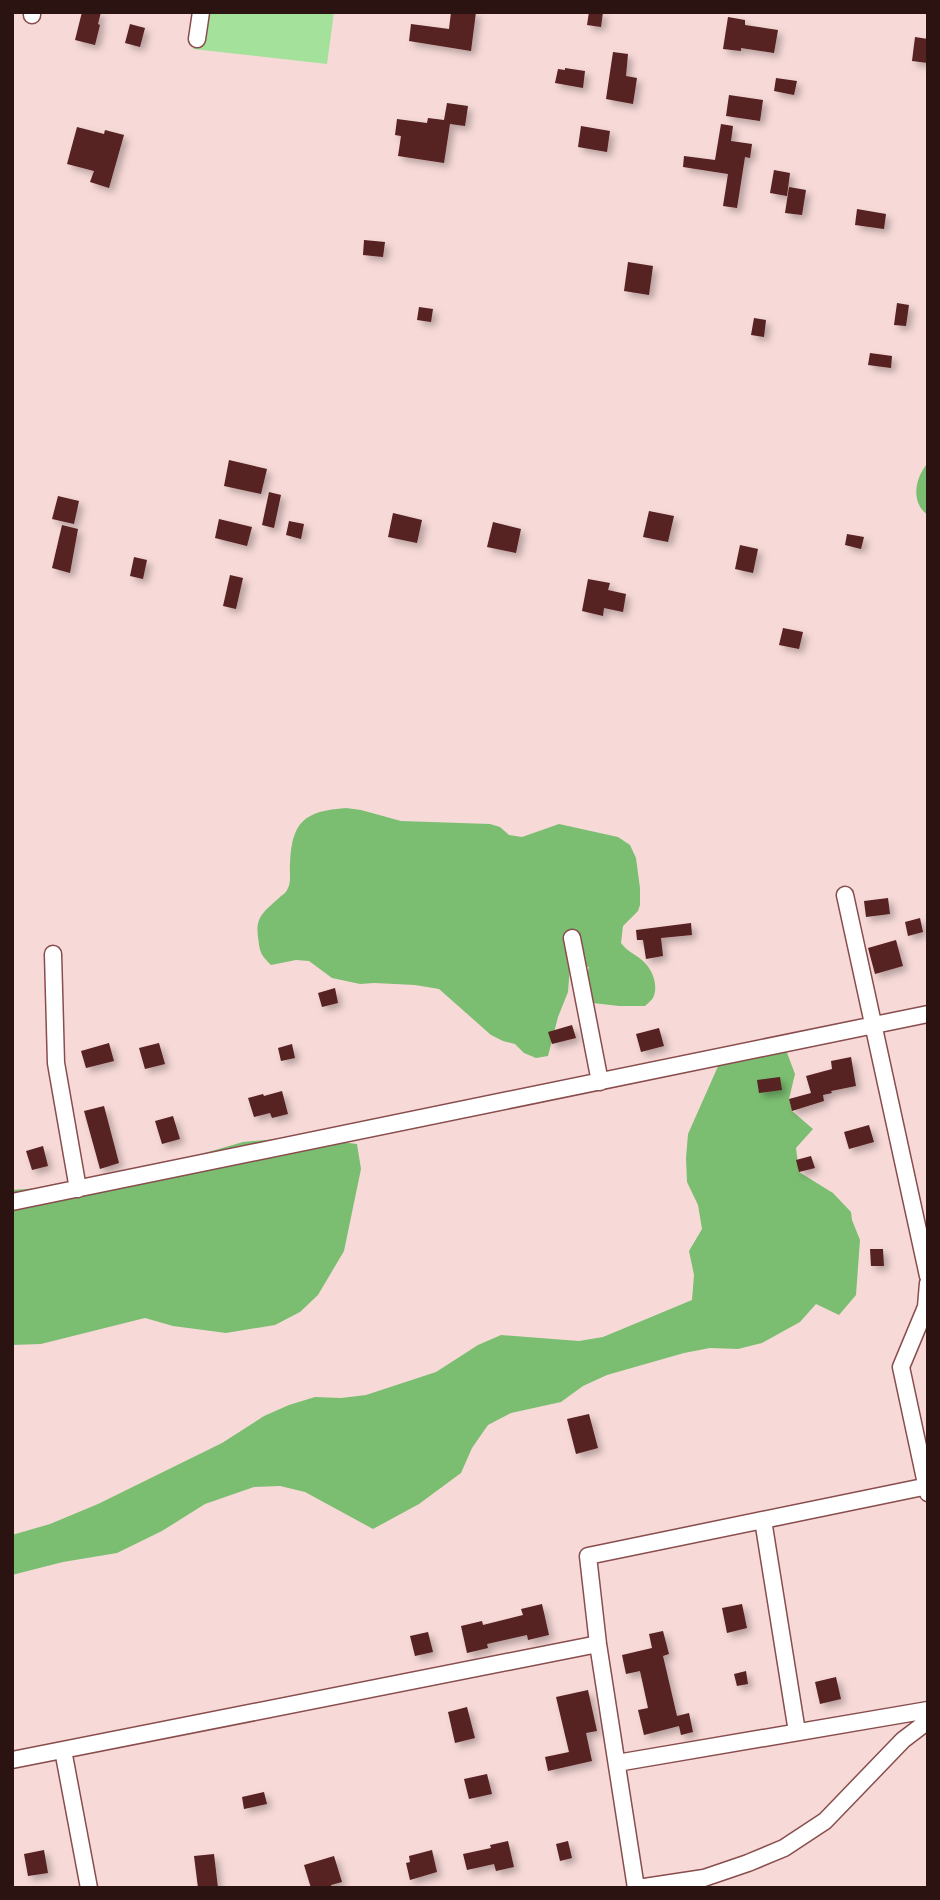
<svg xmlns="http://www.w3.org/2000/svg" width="940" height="1900" font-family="Karla,sans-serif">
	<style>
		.green { fill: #a4e19b }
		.forest { fill: #7bbe71 }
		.building { fill: #572021; filter: url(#shadow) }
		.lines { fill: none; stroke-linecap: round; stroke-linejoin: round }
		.minor-casing { stroke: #884d4c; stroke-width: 19 }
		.minor { stroke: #fff; stroke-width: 16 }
	</style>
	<defs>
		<filter id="shadow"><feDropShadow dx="4.5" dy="4.5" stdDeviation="3.5" flood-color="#0004"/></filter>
	</defs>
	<rect width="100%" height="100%" fill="#f7dad8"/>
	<path class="green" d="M198 12H334L327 64 193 49Z"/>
	<path class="forest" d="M928 463V515C910 503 915 477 928 463Z
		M346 808 361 810 401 821 490 824 500 827 509 835 522 837 559 824 618 837 630 845 636 858 640 888V905L638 911 623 926 621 943C629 953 634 953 643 961 652 969 659 985 653 998 651 1001 648 1003 645 1006H619L593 1003C585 990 584 981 589 967L570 966 568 992 558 1017 548 1056 536 1058 524 1053 515 1044 503 1041 491 1035 439 989 415 985 374 983 360 984 332 978 309 961 296 960 271 965C260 954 260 952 258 937 255 916 265 911 280 897 282 895 286 893 287 890 292 882 289 872 290 863 292 822 304 811 346 808Z
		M786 1050 795 1074 789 1099 792 1111 813 1129 796 1148 799 1172 833 1193 851 1212 852 1220 860 1240 856 1295 839 1315 816 1304 800 1322 762 1343 738 1349 710 1348 684 1353 607 1375 583 1386 561 1402 511 1413 488 1425 472 1448 461 1473 419 1504 373 1529 305 1492 280 1486 254 1487 205 1504 162 1531 117 1553 63 1562 12 1575V1535L50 1524 98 1504 222 1443 264 1416 289 1405 315 1397 341 1398 366 1395 436 1372 478 1345 501 1335 579 1341 603 1337 692 1300 694 1275 689 1251 702 1229 698 1205 687 1182 686 1158 688 1134 719 1064Z
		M299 1137 357 1144 361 1169 344 1251 318 1295 300 1312 275 1325 226 1333 173 1326 145 1318 41 1344 12 1345V1190L97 1184 243 1142Z"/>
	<path class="building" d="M82 12H101L98 24 100 25 95 45 75 40Z
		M451 12H476L471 51 409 41 411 24 449 29Z
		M589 12H603L601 27 587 25Z
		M728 17 745 20V25L778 30 774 53 741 48V51L723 49Z
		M130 24 145 28 140 47 125 43Z
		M915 37 928 39V63L912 61Z
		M613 52 628 54 626 76 637 78 633 104 606 99Z
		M565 68 585 71 583 88 555 83 558 69 565 70Z
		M776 78 797 81 794 95 774 91Z
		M729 95 763 100 760 121 726 116Z
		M447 103 468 106 465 126 450 124 444 163 398 156 401 136 395 135 397 119 427 123 428 118 444 120Z
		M721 124 733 126 731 141 752 144 750 158 745 157 737 208 723 206 728 174 683 167 684 156 715 160Z
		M581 126 610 131 607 152 578 147Z
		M77 127 104 134 105 130 124 135 109 188 90 182 94 171 67 164Z
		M774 170 790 173 787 196 770 193Z
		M789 187 806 190 802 215 785 213Z
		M857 209 886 214 884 229 855 225Z
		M364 240 385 242 383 257 363 255Z
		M628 262 653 266 649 295 624 291Z
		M897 303 909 305 906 326 894 325Z
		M419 307 433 309 431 322 417 320Z
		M754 318 766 320 764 337 751 335Z
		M870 353 892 356 891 368 868 365Z
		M229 460 267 469 261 494 224 486Z
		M269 492 281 495 274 528 262 525Z
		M58 496 79 501 74 524 52 519Z
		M649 511 674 516 668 542 643 537Z
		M393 513 422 520 417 543 388 537Z
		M219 519 252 527 247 546 215 538Z
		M289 521 304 524 301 539 286 535Z
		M493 522 521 529 516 553 487 547Z
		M62 525 78 529 70 573 52 568Z
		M847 534 864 537 861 549 845 545Z
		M740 545 758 549 753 573 735 569Z
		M134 557 147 560 143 579 130 576Z
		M230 575 243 578 236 609 223 606Z
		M588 579 610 583 608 590 626 594 623 612 604 608 603 616 582 611Z
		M783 628 803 632 799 649 779 645Z
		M888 898 890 914 866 917 864 901Z
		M920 918 923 932 908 936 905 922Z
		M691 923 692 935 661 938 663 956 646 959 643 940H637L636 930Z
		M896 940 903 966 875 974 868 948Z
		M335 988 338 1003 322 1007 318 993Z
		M572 1025 576 1038 552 1044 548 1032Z
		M659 1028 664 1046 641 1052 636 1034Z
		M109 1043 114 1061 86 1068 81 1051Z
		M159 1043 165 1064 145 1069 139 1048Z
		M292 1044 295 1058 281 1061 278 1048Z
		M851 1057 856 1086 831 1091 832 1093 823 1095 824 1101 792 1111 789 1099 811 1093 806 1076 832 1069 831 1061Z
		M780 1077 782 1090 759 1093 757 1080Z
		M282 1091 288 1114 272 1118 270 1113 254 1117 248 1098 263 1094 264 1096Z
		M104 1106 119 1163 100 1169 84 1111Z
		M173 1116 180 1139 162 1144 155 1121Z
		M869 1125 874 1142 849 1149 844 1132Z
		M43 1146 48 1166 32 1170 26 1151Z
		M811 1156 815 1168 799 1172 796 1160Z
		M870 1249H883L884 1266H871Z
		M589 1414 598 1448 576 1454 567 1419Z
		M542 1604 549 1635 528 1640 527 1635 487 1644 488 1648 467 1653 461 1626 482 1621 483 1625 523 1615 521 1609Z
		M742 1604 747 1628 727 1633 722 1608Z
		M663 1631 669 1654 663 1656 677 1716 689 1713 693 1732 681 1735 679 1726 644 1735 638 1710 648 1708 640 1671 626 1674 622 1655 652 1648 649 1634Z
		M428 1632 433 1652 415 1656 410 1636Z
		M746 1671 748 1684 737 1686 734 1674Z
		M836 1677 841 1699 820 1704 815 1682Z
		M588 1690 597 1731 586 1733 592 1761 548 1771 545 1757 569 1752 556 1697Z
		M467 1707 475 1738 455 1743 448 1712Z
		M487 1774 492 1794 469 1799 464 1779Z
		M264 1792 267 1804 244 1809 242 1797Z
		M508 1841 514 1867 496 1871 494 1864 467 1870 463 1854 491 1848 490 1845Z
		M568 1841 572 1858 560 1861 556 1844Z
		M44 1850 48 1873 28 1876 24 1854Z
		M432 1850 437 1872 410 1880 406 1863 410 1862 409 1856Z
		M214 1854 218 1888H198L194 1856Z
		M334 1856 342 1882 331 1885 332 1888H311L304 1865Z"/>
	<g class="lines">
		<g class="minor-casing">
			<path id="minor" d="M32 15V12
				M197 39 201 12
				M845 895 928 1276
				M572 938 600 1082
				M53 954 56 1063 78 1189
				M12 1202 928 1014
				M928 1283 926 1307 901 1367 928 1493
				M763 1520 797 1732
				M63 1750 89 1888
				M12 1760 598 1644
				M617 1763 928 1710
				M636 1888 598 1644 588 1556 928 1486
				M638 1888 704 1878 748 1863 784 1848 825 1821 903 1740 928 1721"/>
		</g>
		<use href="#minor" class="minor"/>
	</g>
	<rect width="940" height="1900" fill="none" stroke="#2b1312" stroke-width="28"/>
</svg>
